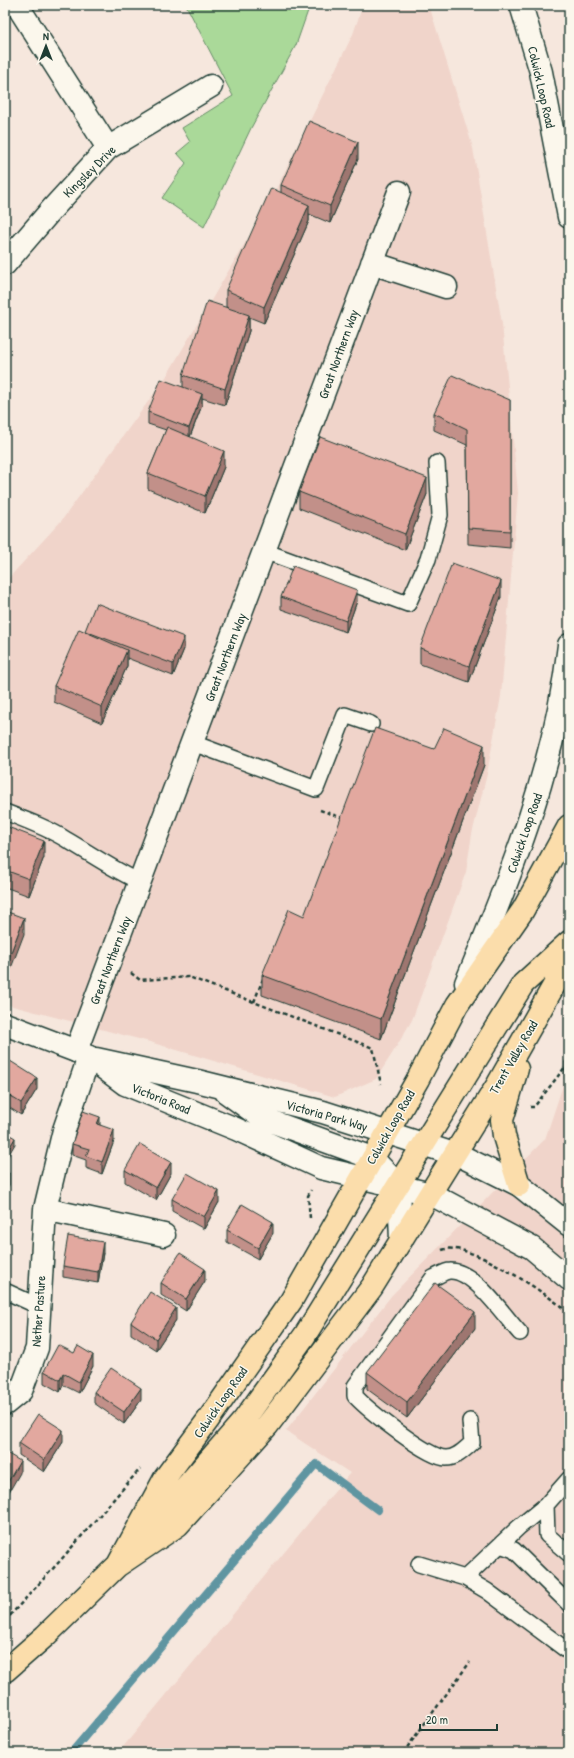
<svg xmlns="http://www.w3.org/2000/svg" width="574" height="1758" font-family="'Patrick Hand',sans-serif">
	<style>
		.built { fill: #f0d4ca }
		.green { fill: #aad999; stroke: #648b66 }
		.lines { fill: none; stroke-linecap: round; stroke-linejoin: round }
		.stream { stroke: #5e95a1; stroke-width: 8 }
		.service-casing { stroke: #1f3d34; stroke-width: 18 }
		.minor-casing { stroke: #1f3d34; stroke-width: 25 }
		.tertiary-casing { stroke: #1f3d34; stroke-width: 25 }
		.secondary-casing { stroke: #1f3d34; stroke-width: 25 }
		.primary-casing { stroke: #1f3d34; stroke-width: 25 }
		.path { stroke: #1f3d34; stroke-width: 2.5; stroke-dasharray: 4 3; stroke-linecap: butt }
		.service { stroke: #fbf7ec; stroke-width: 15 }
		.minor { stroke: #fbf7ec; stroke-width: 22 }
		.tertiary { stroke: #fbf7ec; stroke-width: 22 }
		.secondary { stroke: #fbf7ec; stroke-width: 22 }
		.primary { stroke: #fbddab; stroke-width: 22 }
		.wall { fill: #c29089; stroke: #1f3d34 }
		.shaded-wall { fill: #9e766f; stroke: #1f3d34 }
		.building { fill: #e2a89f; stroke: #1f3d34 }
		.labels { text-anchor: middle; stroke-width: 3; stroke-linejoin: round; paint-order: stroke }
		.street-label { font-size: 13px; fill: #1f3d34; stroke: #fbf7ec }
	</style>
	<rect width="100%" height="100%" fill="#f6e7dd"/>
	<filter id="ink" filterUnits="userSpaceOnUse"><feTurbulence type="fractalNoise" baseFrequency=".025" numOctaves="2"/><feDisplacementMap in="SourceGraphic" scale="8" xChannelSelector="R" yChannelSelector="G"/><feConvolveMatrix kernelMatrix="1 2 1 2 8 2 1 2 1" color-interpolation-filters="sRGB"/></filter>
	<g filter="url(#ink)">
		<path class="built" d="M363 5H429L473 148 502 324 518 493 501 696 487 774 472 834 466 872 412 1020 395 1049 376 1079 335 1097 150 1042 5 1004V582L62 520 166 377 272 197 353 34Z
			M569 1072V1753H118L350 1473 286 1431 391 1296 545 1139 565 1079Z"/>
		<path class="green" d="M186 5H310L296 45 251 128 204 227 162 198 186 163 177 153 190 142 182 128 233 96Z"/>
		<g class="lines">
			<path class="stream" d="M71 1753 316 1464 378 1510"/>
			<g class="service-casing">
				<path id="service" d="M264 551 408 604 428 559 440 515 437 463
					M193 743 316 789 345 715 371 724
					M5 812C26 820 48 828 67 840 91 854 114 870 140 882
					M5 1291 40 1307
					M470 1421 472 1443C465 1449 457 1458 446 1458 428 1458 368 1410 355 1396V1386L433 1278C438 1276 445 1271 450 1271 474 1270 504 1316 520 1333
					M546 1505 547 1535 569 1554
					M500 1545 514 1550 569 1604
					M419 1564 465 1578 487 1591 569 1652
					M465 1578 519 1527 546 1505 569 1479"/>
			</g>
			<g class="minor-casing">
				<path id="minor" d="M17 5 108 148
					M372 263 446 287
					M5 264 53 208 108 148 211 86
					M76 1051 399 192
					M45 1209 164 1235
					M5 1404 21 1391 37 1348 45 1209 64 1130 89 1057"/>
			</g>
			<g class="tertiary-casing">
				<path id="tertiary" d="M5 1024 76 1051 89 1057 125 1084 236 1129 321 1168 431 1194 532 1248 569 1279
					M96 1059 197 1081 323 1112 463 1157 519 1185 569 1225
					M226 1092 262 1118 372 1158 399 1186 401 1241"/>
			</g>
			<g class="secondary-casing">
				<path id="secondary" d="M521 5 541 72 569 217
					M466 983C512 873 556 764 569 645"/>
			</g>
			<g class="primary-casing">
				<path id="primary" d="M517 1069 502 1120 504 1136 519 1185
					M144 1535 244 1420 305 1335 523 984 569 942
					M119 1563 165 1478 208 1420 291 1301 418 1079 457 1005 523 910 569 826
					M5 1671 45 1636 117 1566 178 1525 267 1426 372 1287 498 1084 569 959"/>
			</g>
			<path class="path" d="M320 810 343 818
				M131 973 140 980 189 977 373 1048 381 1084
				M254 1002 264 976
				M530 1107H534L569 1062
				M310 1218 308 1196 311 1190
				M442 1250C467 1239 549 1295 569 1313
				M5 1621 59 1562 140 1469
				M403 1753 470 1662"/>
			<use href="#service" class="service"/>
			<use href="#minor" class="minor"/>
			<use href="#tertiary" class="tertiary"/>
			<use href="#secondary" class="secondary"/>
			<use href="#primary" class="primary"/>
		</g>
		<path class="wall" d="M358 159 330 223 309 214V221L264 323 249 317V331L225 405 202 398V405L190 437 224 467 205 513 148 489V473L166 430 148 424V412L183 387V375L230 309 226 307V290L281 192V185Z
			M510 400V548L468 544 467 445 434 430V413Z
			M299 492 427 494 405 550 299 508Z
			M281 597 357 601 346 632 281 609Z
			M501 597 469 682 420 664V648Z
			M85 631 184 649 173 676 127 658V666L102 723 54 702V686L85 632Z
			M434 749 484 765 381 1039 262 995V975L304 916Z
			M5 826 44 857 29 896 5 887Z
			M569 1056V1082L565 1079V1062Z
			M5 1062 37 1089 21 1115 5 1105Z
			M100 1125 114 1141 102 1174 86 1168V1160L72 1155V1144Z
			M125 1170 171 1173 156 1200 125 1182Z
			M172 1199 219 1202 204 1229 172 1211Z
			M227 1230 273 1233 258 1259 227 1242Z
			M103 1253 98 1283 63 1277V1266Z
			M205 1281 186 1311 161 1295V1283Z
			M176 1320 156 1350 131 1334V1322Z
			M475 1328 407 1418 367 1389V1372Z
			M93 1366 79 1393 63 1385 60 1392 44 1383V1371Z
			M94 1392 141 1400 124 1424 94 1403Z
			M63 1442 44 1472 19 1455V1443Z"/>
		<path class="shaded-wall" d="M358 142V159L330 223V206Z
			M309 205V221L264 323V307Z
			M249 315V331L225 405V389Z
			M202 394V405L189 439V428Z
			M224 451V467L205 513V496Z
			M427 478V494L405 550V534Z
			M501 581V597L469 682V666Z
			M357 590V601L346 632V621Z
			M184 637V649L173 676V664Z
			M127 650V666L102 723V707Z
			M484 745V765L381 1039V1019Z
			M44 841V857L29 896V879Z
			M24 918V934L5 984V968Z
			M37 1078V1089L21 1115V1103Z
			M100 1117V1128L97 1124Z
			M114 1130V1141L102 1174V1162Z
			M15 1138V1144L5 1161V1155Z
			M171 1162V1173L156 1200V1188Z
			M9 1173V1185L5 1191V1179Z
			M219 1191V1202L204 1229V1217Z
			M273 1222V1233L258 1259V1248Z
			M103 1242V1253L98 1283V1272Z
			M205 1269V1281L186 1311V1299Z
			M176 1308V1320L156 1350V1339Z
			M475 1312V1328L407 1418V1402Z
			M93 1355V1366L79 1393V1382Z
			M63 1373V1385L60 1392V1380Z
			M141 1388V1400L124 1424V1412Z
			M63 1430V1442L44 1472V1460Z
			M20 1461V1473L5 1499V1487Z"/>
		<path class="building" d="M309 121 358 142 330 206 281 185Z
			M271 188 309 205 264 307 226 290Z
			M207 301 249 315 225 389 183 375Z
			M452 375 510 400V531L468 528 467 429 434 413Z
			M161 379 202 394 189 428 148 412Z
			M167 427 224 451 205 496 148 473Z
			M320 437 427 478 405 534 299 492Z
			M452 563 501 581 469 666 420 648Z
			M293 566 357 590 346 621 281 597Z
			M96 603 184 637 173 664 85 631Z
			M79 629 127 650 102 707 54 686Z
			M375 728 434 749 444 728 484 745 381 1019 262 975 289 909 304 916Z
			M5 826 44 841 29 879 5 870Z
			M5 911 24 918 5 968Z
			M569 1056V1066L565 1062Z
			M7 1059 37 1078 21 1103 5 1093V1062Z
			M83 1111 100 1117 97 1124 114 1130 102 1162 86 1156 89 1149 72 1144Z
			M5 1132 15 1138 5 1155Z
			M140 1144 171 1162 156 1188 125 1170Z
			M5 1171 9 1173 5 1179Z
			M187 1173 219 1191 204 1217 172 1199Z
			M242 1204 273 1222 258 1248 227 1230Z
			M68 1236 103 1242 98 1272 63 1266Z
			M180 1253 205 1269 186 1299 161 1283Z
			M435 1283 475 1312 407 1402 367 1372Z
			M150 1292 176 1308 156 1339 131 1322Z
			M58 1345 74 1353 78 1346 93 1355 79 1382 63 1373 60 1380 44 1371Z
			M111 1368 141 1388 124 1412 94 1392Z
			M38 1414 63 1430 44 1460 19 1443Z
			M5 1452 20 1461 5 1487Z"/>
	</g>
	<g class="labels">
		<g class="street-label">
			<text transform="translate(542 87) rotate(77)" y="5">Colwick Loop Road</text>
			<text transform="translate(89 171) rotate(-45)" y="5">Kingsley Drive</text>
			<text transform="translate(338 354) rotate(-70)" y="5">Great Northern Way</text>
			<text transform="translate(225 657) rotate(-69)" y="5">Great Northern Way</text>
			<text transform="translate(524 833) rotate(-71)" y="5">Colwick Loop Road</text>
			<text transform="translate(110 960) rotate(-69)" y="5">Great Northern Way</text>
			<text transform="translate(513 1057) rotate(-60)" y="5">Trent Valley Road</text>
			<text transform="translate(161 1098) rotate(22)" y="5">Victoria Road</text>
			<text transform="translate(327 1115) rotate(16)" y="5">Victoria Park Way</text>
			<text transform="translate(390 1127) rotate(-60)" y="5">Colwick Loop Road</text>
			<text transform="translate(38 1311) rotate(-86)" y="5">Nether Pasture</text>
			<text transform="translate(220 1402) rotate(-55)" y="5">Colwick Loop Road</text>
		</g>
	</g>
	<rect width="574" height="1758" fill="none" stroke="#fbf7ec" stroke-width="20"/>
	<rect x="10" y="10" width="554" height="1738" fill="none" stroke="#1f3d34" stroke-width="1.5" filter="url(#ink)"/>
	<g transform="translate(46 46)" stroke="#fbf7ec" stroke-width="3" paint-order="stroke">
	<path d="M0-3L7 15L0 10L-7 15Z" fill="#1f3d34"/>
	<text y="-6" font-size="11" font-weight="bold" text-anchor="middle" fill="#1f3d34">N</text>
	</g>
	<path d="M420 1724v6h77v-6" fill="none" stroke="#1f3d34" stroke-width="2"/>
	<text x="426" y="1724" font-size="12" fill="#1f3d34" stroke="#fbf7ec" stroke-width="3" paint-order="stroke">20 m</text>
</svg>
